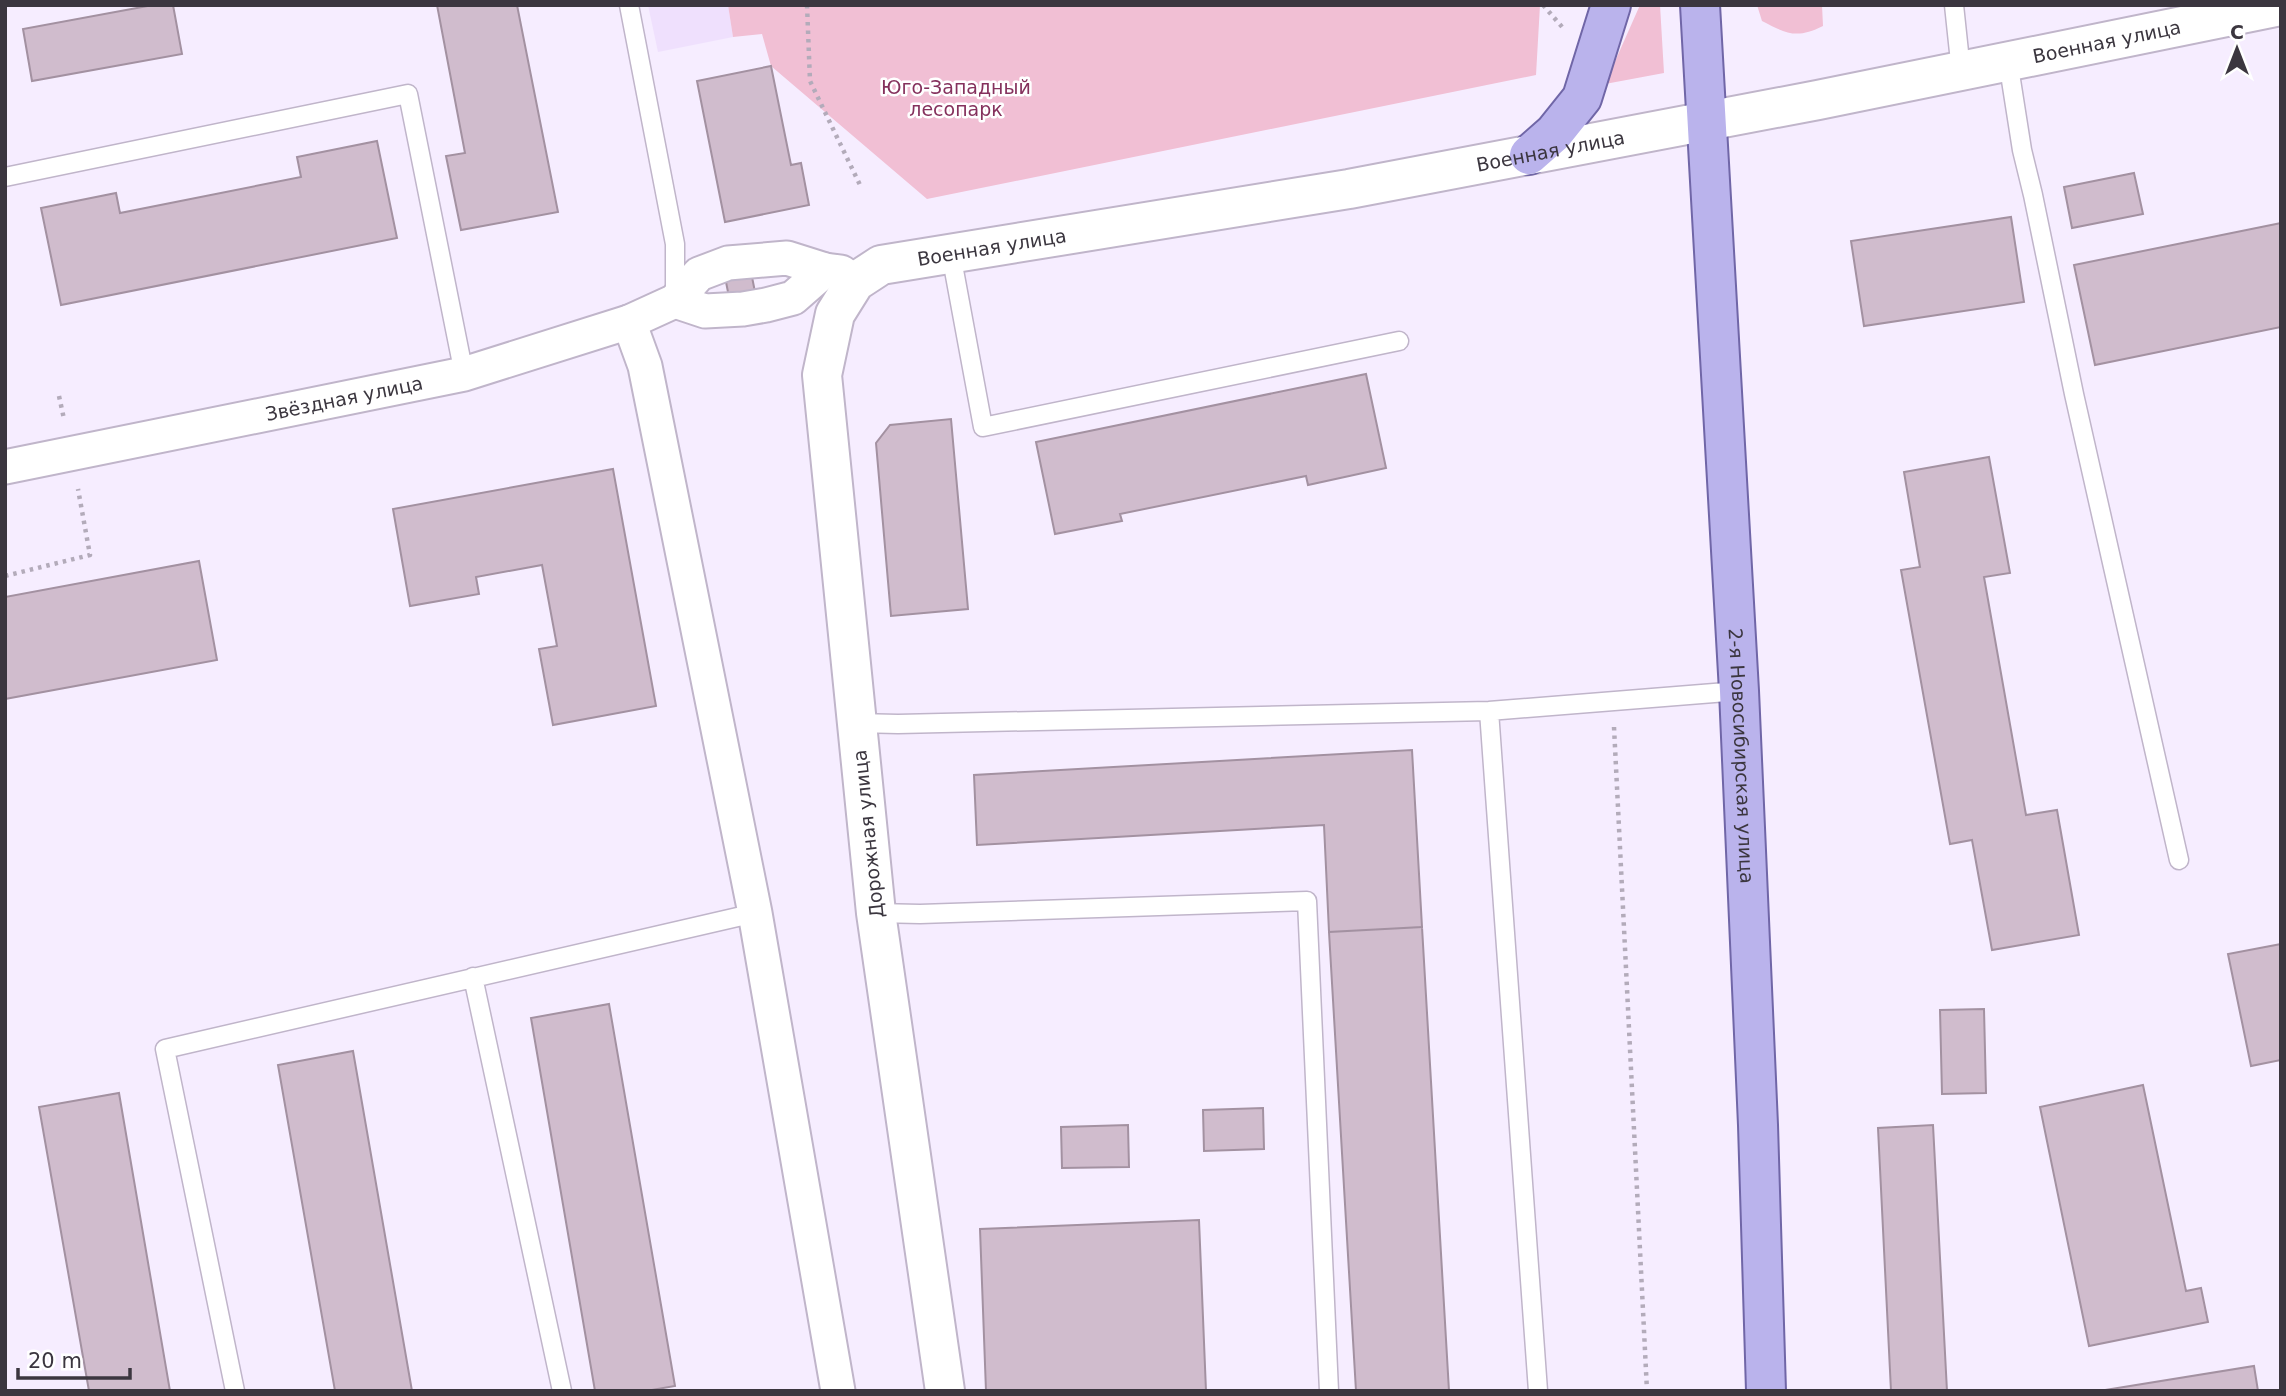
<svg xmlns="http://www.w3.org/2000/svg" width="2286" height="1396" font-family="'DejaVu Sans',sans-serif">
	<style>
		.built { fill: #efe0fd }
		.green { fill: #f1bfd4 }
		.building { fill: #d0bccd; stroke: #a391a1; stroke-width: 2 }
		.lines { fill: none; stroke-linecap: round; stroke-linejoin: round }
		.lane-casing { stroke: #c0b5ca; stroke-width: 21 }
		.street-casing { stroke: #c0b5ca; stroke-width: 37 }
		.secondary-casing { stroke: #c0b5ca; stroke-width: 42 }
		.primary-casing { stroke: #7066a7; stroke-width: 42 }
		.path { stroke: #b3abba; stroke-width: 4.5; stroke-dasharray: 3.5 5; stroke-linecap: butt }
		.lane { stroke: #fff; stroke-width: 18 }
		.street { stroke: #fff; stroke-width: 33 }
		.secondary { stroke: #fff; stroke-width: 38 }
		.primary { stroke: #bab3ec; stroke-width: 38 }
		.labels { text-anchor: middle; stroke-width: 5; stroke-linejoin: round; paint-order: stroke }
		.street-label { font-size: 19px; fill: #3b363f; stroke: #fff }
		.park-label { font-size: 19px; fill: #85315d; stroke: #fff }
	</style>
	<rect width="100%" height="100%" fill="#f6edff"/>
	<path class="built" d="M648 5H728L733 37 658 52Z"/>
	<path class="green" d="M728 5H1540L1536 75 927 199 771 66 762 34 733 37Z
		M1640 5H1660L1664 73 1605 84Z
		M1757 5H1822L1823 26C1797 39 1787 34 1762 21Z"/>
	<path class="building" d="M153 5H173L182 54 32 81 23 29Z
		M437 5H517L558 212 461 230 446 156 465 153Z
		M771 66 791 165 801 163 809 205 725 222 697 81Z
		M377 141 397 238 61 305 41 208 116 193 120 213 301 177 297 157Z
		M2134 173 2143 214 2072 228 2064 187Z
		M2011 217 2024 302 1864 326 1851 241Z
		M2281 223V327L2095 365 2074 265Z
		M751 272 756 297 730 302 725 277Z
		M1366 374 1386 468 1308 485 1306 476 1120 514 1122 521 1055 534 1036 442Z
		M951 419 968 609 891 616 876 443 890 425Z
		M1989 457 2010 573 1984 577 2026 815 2057 810 2079 935 1992 950 1972 840 1950 844 1901 570 1920 567 1904 472Z
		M613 469 656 706 553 725 539 649 557 646 542 565 476 577 479 594 410 606 393 509Z
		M199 561 217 660 5 699V597Z
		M1412 750 1422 927 1329 932 1324 825 977 845 974 775Z
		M1422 927 1449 1391H1356L1329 932Z
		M2281 944V1060L2251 1066 2228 954Z
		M609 1004 675 1386 646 1391H595L531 1018Z
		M1984 1009 1986 1093 1942 1094 1940 1010Z
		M353 1051 412 1391H335L278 1065Z
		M2143 1085 2186 1291 2201 1288 2208 1322 2089 1346 2040 1107Z
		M119 1093 170 1391H89L39 1107Z
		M1263 1108 1264 1149 1204 1151 1203 1110Z
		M1128 1125 1129 1167 1062 1168 1061 1127Z
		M1933 1125 1947 1391H1891L1878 1128Z
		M1199 1220 1206 1391H986L980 1229Z
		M2254 1366 2258 1391H2099Z"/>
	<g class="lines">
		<g class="lane-casing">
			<path id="lane" d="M629 5 675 244V297
				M1954 5 1961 71
				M2008 61 2022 150 2033 195 2074 394 2179 860
				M5 177 408 94 464 374
				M951 254 983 427 1399 341
				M1489 711 1538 1391
				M856 723 898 724 1489 711 1739 691
				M876 913 920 914 1307 901 1329 1391
				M473 977 562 1391
				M235 1391 165 1049 755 913"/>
		</g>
		<g class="street-casing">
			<g id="street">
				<path d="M675 301 705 311 743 309 766 305 793 298 825 270"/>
				<path d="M629 322 645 366 755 913 838 1391"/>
				<path id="s1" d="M5 467 464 374 629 322 675 301 699 274 728 263 787 258 825 270 841 272 855 282"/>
			</g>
		</g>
		<g class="secondary-casing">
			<g id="secondary">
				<path id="s2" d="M945 1391 876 913 822 375 835 314 855 282 881 265 1349 189 1818 100 2281 6"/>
			</g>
		</g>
		<g class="primary-casing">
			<g id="primary">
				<path id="s3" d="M1700 5 1739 691 1758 1125 1766 1391"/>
				<path d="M1529 155 1554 133 1582 98 1611 5"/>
			</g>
		</g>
		<path class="path" d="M807 5 810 81 860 185
			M1543 5 1563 28
			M59 396 64 419
			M5 576 90 555 78 489
			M1614 727 1647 1391"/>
		<use href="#lane" class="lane"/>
		<use href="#street" class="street"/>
		<use href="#secondary" class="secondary"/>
		<use href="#primary" class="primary"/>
	</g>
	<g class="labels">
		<g class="street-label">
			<text dy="7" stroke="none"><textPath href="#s2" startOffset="2401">Военная улица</textPath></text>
			<text dy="7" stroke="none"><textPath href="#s2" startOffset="1834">Военная улица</textPath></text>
			<text dy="7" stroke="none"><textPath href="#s2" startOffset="1267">Военная улица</textPath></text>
			<text dy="7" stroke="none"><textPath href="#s1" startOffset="346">Звёздная улица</textPath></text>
			<text dy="7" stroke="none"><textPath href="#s3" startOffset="752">2-я Новосибирская улица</textPath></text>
			<text transform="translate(868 834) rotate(-96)" y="7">Дорожная улица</text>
		</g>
		<g class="park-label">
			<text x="956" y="94">Юго-Западный<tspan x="956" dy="22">лесопарк</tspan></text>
		</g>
	</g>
	<rect width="2286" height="1396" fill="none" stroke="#3b363f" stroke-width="14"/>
	<g transform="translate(2237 49)" stroke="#ffffff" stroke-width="5" paint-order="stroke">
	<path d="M0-5L12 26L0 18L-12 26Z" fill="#3b363f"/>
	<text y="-10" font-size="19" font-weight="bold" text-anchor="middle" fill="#3b363f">С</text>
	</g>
	<path d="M18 1368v10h112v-10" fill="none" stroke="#3b363f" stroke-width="3.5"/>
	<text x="28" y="1368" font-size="21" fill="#3b363f" stroke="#ffffff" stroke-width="5" paint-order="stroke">20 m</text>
</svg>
